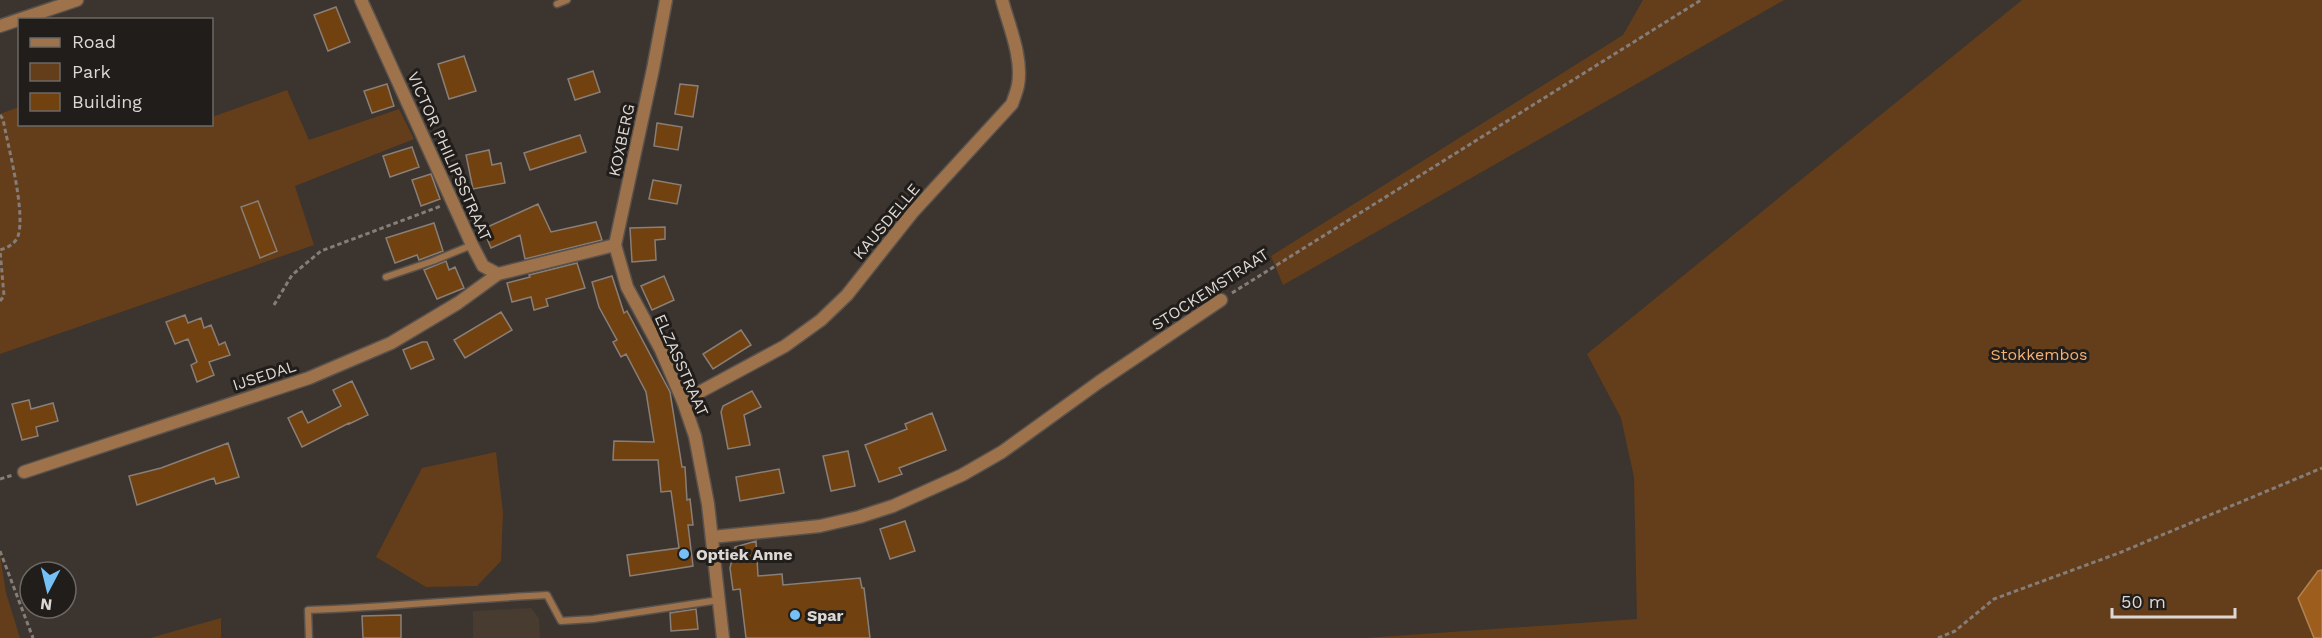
<svg xmlns="http://www.w3.org/2000/svg" width="2322" height="638" font-family="'Work Sans',sans-serif">
	<style>
		.built { fill: #483b30 }
		.green { fill: #643e1a }
		.water { fill: #9d5e1d; stroke: #b08354; stroke-width: 1.5 }
		.building { fill: #71420f; stroke: #897f78; stroke-width: 1.5 }
		.lines { fill: none; stroke-linecap: round; stroke-linejoin: round }
		.service-casing { stroke: #59524c; stroke-width: 9 }
		.minor-casing { stroke: #59524c; stroke-width: 15 }
		.tertiary-casing { stroke: #59524c; stroke-width: 15 }
		.path { stroke: #847d78; stroke-width: 3; stroke-dasharray: 4.5 3; stroke-linecap: butt }
		.service { stroke: #9e724b; stroke-width: 6 }
		.minor { stroke: #9e724b; stroke-width: 12 }
		.tertiary { stroke: #9e724b; stroke-width: 12 }
		.poi-dot { fill: #75c0f6; stroke: #201d1a; stroke-width: 2 }
		.labels { text-anchor: middle; stroke-width: 6; stroke-linejoin: round; paint-order: stroke }
		.street-label { font-size: 16px; fill: #ddd8d4; stroke: #201d1a }
		.park-label { font-size: 16px; fill: #f5af71; stroke: #201d1a }
		.poi-label { font-size: 16px; font-weight: bold; fill: #ddd8d4; stroke: #201d1a; text-anchor: start }
	</style>
	<rect width="100%" height="100%" fill="#3c342e"/>
	<path class="built" d="M531 608 539 618 540 638H473V611Z"/>
	<path class="green" d="M1643 0H1784L1283 285 1271 256 1623 35Z
		M2022 0H2322V570L2318 571 2298 598 2314 638H1365L1637 619 1634 477 1621 418 1587 354Z
		M287 90 309 140 399 109 414 139 295 186 314 245 0 354V114L19 107 20 124H212V117Z
		M496 452 503 513 501 561 477 586 426 587 376 557 422 468Z
		M0 555 6 593 20 638H0Z
		M221 618V638H150Z"/>
	<path class="water" d="M2322 570V638H2314L2298 598 2318 571Z"/>
	<path class="building" d="M336 7 350 42 328 51 314 15Z
		M464 56 476 91 449 99 438 64Z
		M593 71 600 92 575 100 568 79Z
		M387 84 394 106 372 113 364 91Z
		M680 84 698 86 693 117 675 114Z
		M657 123 682 127 678 150 654 146Z
		M580 135 586 152 530 170 524 153Z
		M412 147 419 167 390 177 383 156Z
		M489 150 492 165 501 163 505 183 473 189 466 155Z
		M431 174 440 199 421 206 412 180Z
		M653 180 681 185 677 204 649 199Z
		M258 201 277 251 260 258 241 207Z
		M538 204 551 232 596 222 602 240 525 259 520 235 491 248 483 229Z
		M434 223 443 251 419 260 417 255 395 263 386 238Z
		M665 227V239L655 240 656 260 632 262 630 228Z
		M446 261 449 270 455 267 464 288 437 299 424 270Z
		M577 263 585 288 546 299 548 306 534 310 531 297 512 302 507 283 530 277 529 275Z
		M612 276 624 313 627 311 670 392 682 467H685L687 500 690 499 693 525H688L693 566 630 576 627 555 679 548 671 491 661 492 658 460H613L614 441 654 442 646 392 626 354 621 357 613 342 617 340 599 307 592 282Z
		M664 276 674 300 652 310 641 286Z
		M501 312 512 330 465 358 454 340Z
		M185 315 188 323 201 318 204 328 211 325 219 345 225 342 230 355 209 362 214 375 197 382 191 365 197 362 188 339 175 344 166 322Z
		M741 330 751 345 713 369 703 354Z
		M422 342H427L434 359 411 369 403 350Z
		M352 381 368 415 349 424V423L302 447 288 418 302 411 308 423 341 406 333 390Z
		M752 391 761 407 744 415 750 445 728 449 721 412 723 406Z
		M29 400 31 409 53 403 58 421 36 427 38 436 22 440 12 404Z
		M932 413 946 450 899 468 902 474 879 482 865 445 907 429 905 424Z
		M228 443 239 477 216 484 214 478 137 505 129 476 161 468Z
		M848 451 855 486 831 491 823 456Z
		M779 469 784 493 740 501 736 477Z
		M905 521 915 551 890 559 880 529Z
		M756 541 758 576 782 574 783 585 860 578 862 588H864L870 638H746L740 589 733 590 730 568 735 547Z
		M696 609 698 629 671 631 670 613Z
		M401 615V638H363L362 616Z"/>
	<g class="lines">
		<g class="service-casing">
			<path id="service" d="M557 4 567 0
				M386 277 433 261 472 245
				M309 638 308 610C388 607 467 599 547 595L561 621 593 619 719 600"/>
		</g>
		<g class="minor-casing">
			<path id="minor" d="M361 0 472 245 483 266 498 274
				M0 26 77 0
				M683 401 785 346 821 320 847 295 912 213 1012 104C1014 98 1017 91 1018 85 1023 58 1009 26 1002 0
				M24 472 309 378 391 343 458 303 498 274 615 245
				M712 537 820 526 859 517 893 506 962 475 1002 452 1099 382 1221 300"/>
		</g>
		<g class="tertiary-casing">
			<path id="tertiary" d="M666 0 653 69 615 245 627 287 661 350 683 401 695 436 708 504 723 638"/>
		</g>
		<path class="path" d="M0 115 3 119C8 147 26 212 18 236 15 244 7 248 0 250
			M1232 293 1701 0
			M0 301 4 296 0 250
			M274 305 292 275 321 251 441 206
			M0 479 13 475
			M0 551 33 638
			M1938 638 1955 631 1994 599 2119 553 2322 468"/>
		<use href="#service" class="service"/>
		<use href="#minor" class="minor"/>
		<use href="#tertiary" class="tertiary"/>
	</g>
	<g class="poi-dot">
		<circle cx="684" cy="554" r="6"/>
		<circle cx="795" cy="615" r="6"/>
	</g>
	<g class="labels">
		<g class="street-label">
			<text transform="translate(621 140) rotate(-78)" y="6">KOXBERG</text>
			<text transform="translate(450 156) rotate(66)" y="6">VICTOR PHILIPSSTRAAT</text>
			<text transform="translate(886 221) rotate(-50)" y="6">KAUSDELLE</text>
			<text transform="translate(1210 289) rotate(-33)" y="6">STOCKEMSTRAAT</text>
			<text transform="translate(682 365) rotate(66)" y="6">ELZASSTRAAT</text>
			<text transform="translate(264 375) rotate(-18)" y="6">IJSEDAL</text>
		</g>
		<g class="park-label">
			<text x="2039" y="360">Stokkembos</text>
		</g>
		<g class="poi-label">
			<text x="696" y="560">Optiek Anne</text>
			<text x="807" y="621">Spar</text>
		</g>
	</g>
	<rect x="18" y="18" width="195" height="108" fill="#201d1a" stroke="#6c6864" stroke-width="1.5"/>
	<rect x="30" y="38" width="30" height="9" fill="#9e724b" stroke="#6c6864" stroke-width="1.5"/>
	<text x="72" y="48" font-size="18" fill="#ddd8d4">Road</text>
	<rect x="30" y="63" width="30" height="18" fill="#643e1a" stroke="#6c6864" stroke-width="1.5"/>
	<text x="72" y="78" font-size="18" fill="#ddd8d4">Park</text>
	<rect x="30" y="93" width="30" height="18" fill="#71420f" stroke="#6c6864" stroke-width="1.5"/>
	<text x="72" y="108" font-size="18" fill="#ddd8d4">Building</text>
	<g transform="translate(48 590) rotate(187)"><circle r="28" fill="#201d1a" stroke="#6c6864" stroke-width="1.5"/>
	<path d="M0-4.5L10 22L0 15L-10 22Z" fill="#75c0f6"/>
	<text y="-9" font-size="16" font-weight="bold" text-anchor="middle" fill="#ddd8d4">N</text>
	</g>
	<path d="M2112 608v9h123v-9" fill="none" stroke="#ddd8d4" stroke-width="3"/>
	<text x="2121" y="608" font-size="18" fill="#ddd8d4" stroke="#201d1a" stroke-width="4.5" paint-order="stroke">50 m</text>
</svg>
